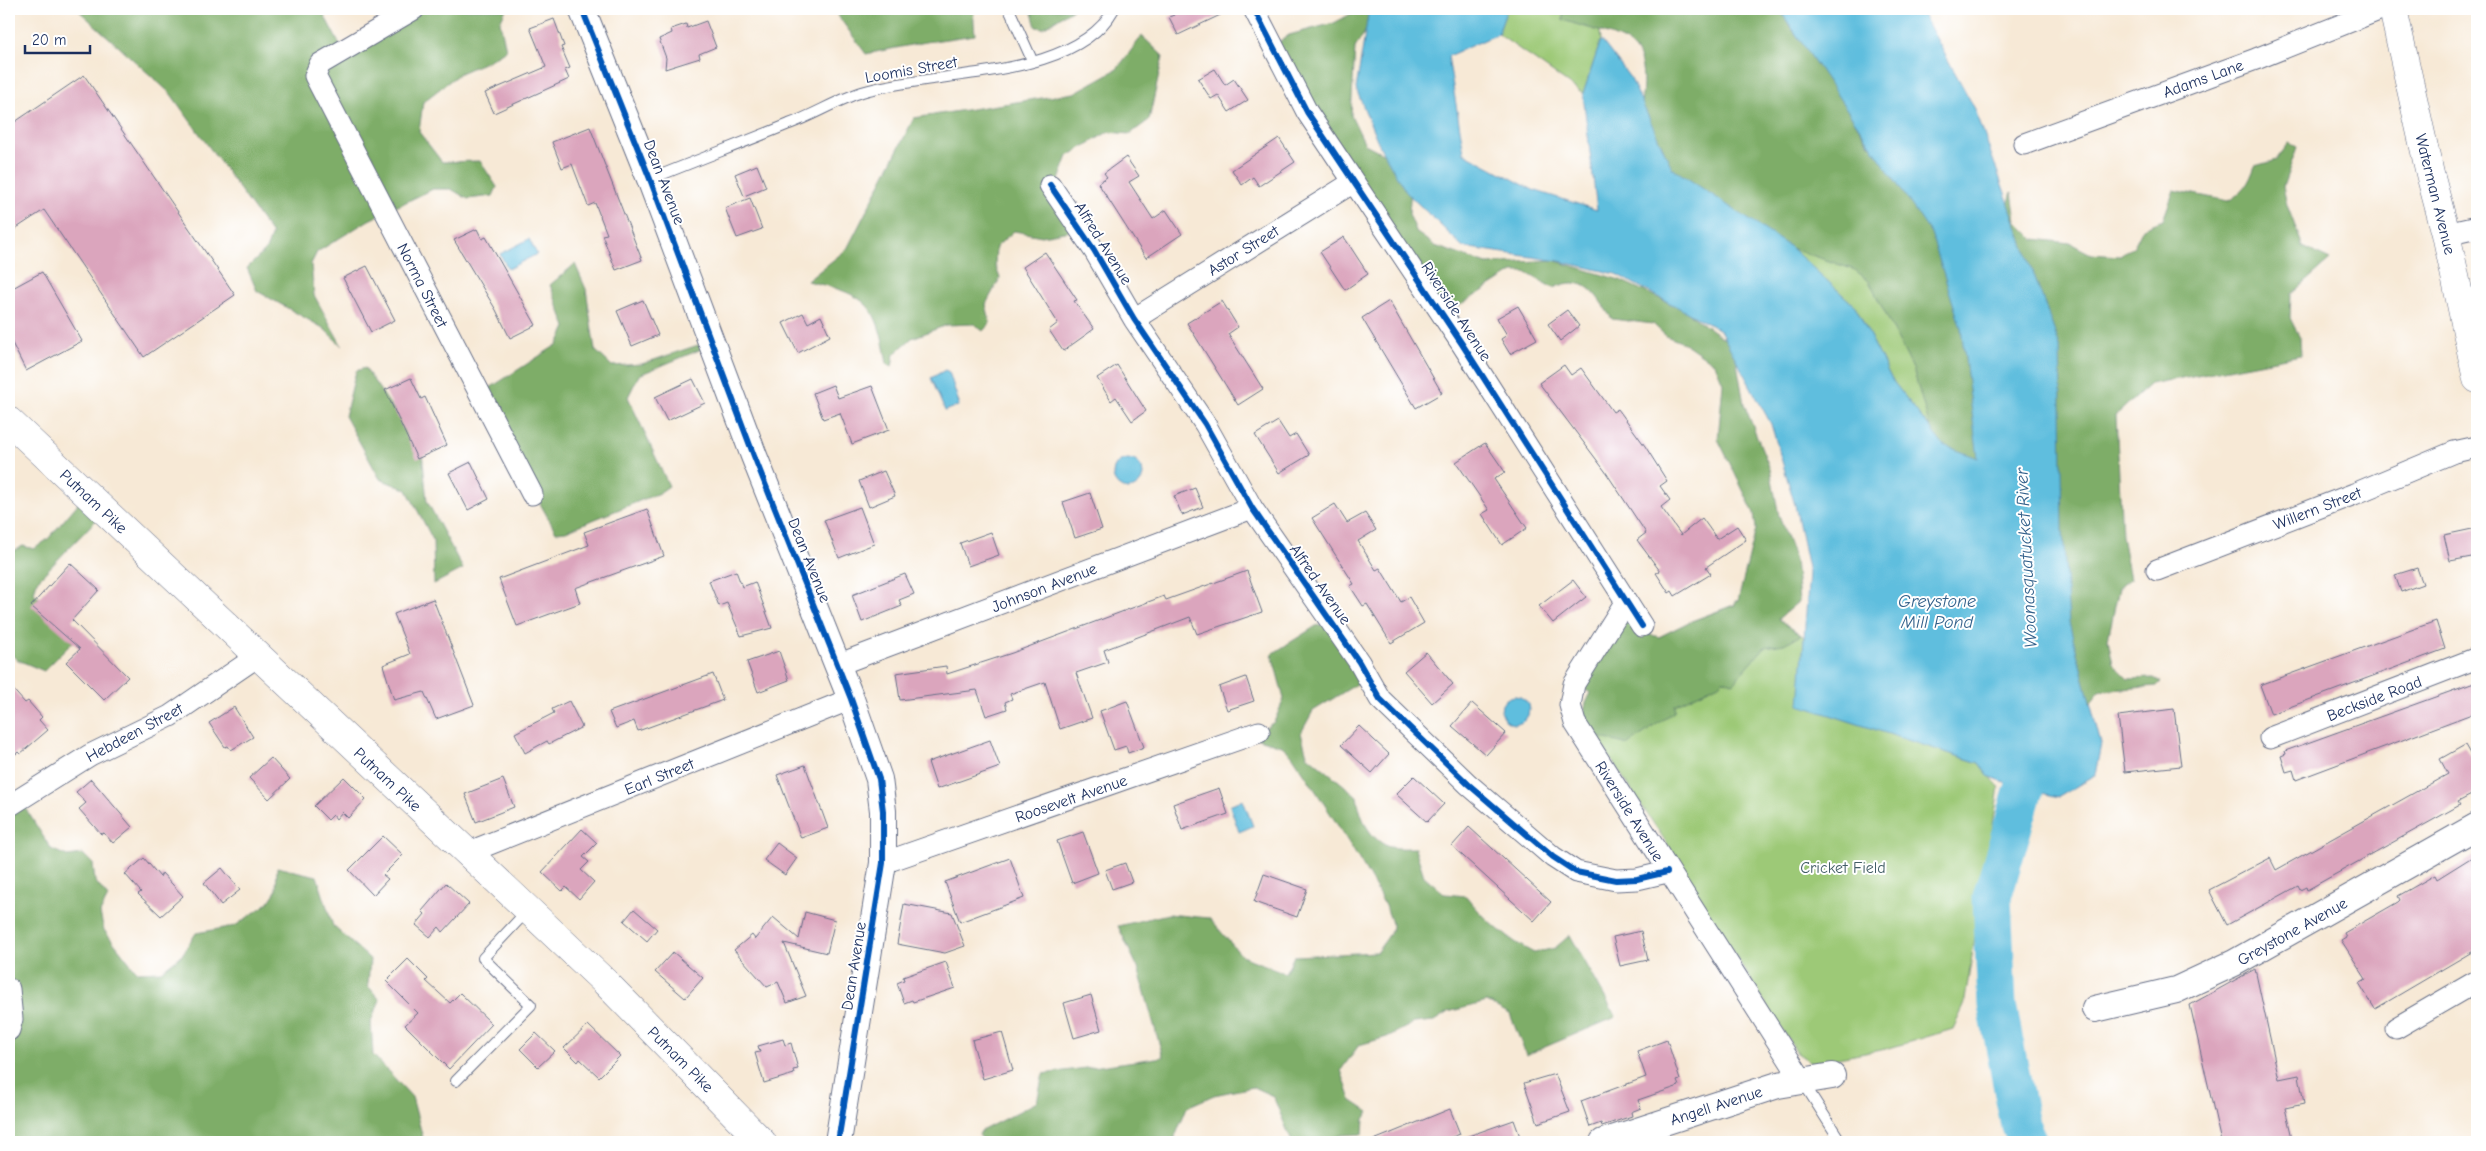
<svg xmlns="http://www.w3.org/2000/svg" width="2486" height="1151" font-family="'Comic Neue',sans-serif">
	<style>
		.green { fill: #9dc977; stroke: #5c7c6a }
		.forest { fill: #7ead68; stroke: #4c6e63 }
		.water { fill: #5fbede; stroke: #3d769e }
		.lines { fill: none; stroke-linecap: round; stroke-linejoin: round }
		.river { stroke: #5fbede; stroke-width: 39 }
		.building { fill: #dba5bd }
		.service-casing { stroke: #687088; stroke-width: 12 }
		.minor-casing { stroke: #687088; stroke-width: 23 }
		.tertiary-casing { stroke: #687088; stroke-width: 28 }
		.secondary-casing { stroke: #687088; stroke-width: 29 }
		.primary-casing { stroke: #687088; stroke-width: 29 }
		.service { stroke: #fff; stroke-width: 10 }
		.minor { stroke: #fff; stroke-width: 21 }
		.tertiary { stroke: #fff; stroke-width: 26 }
		.secondary { stroke: #fff; stroke-width: 28 }
		.primary { stroke: #fff; stroke-width: 28 }
		.cycleway-casing { stroke: #fff; stroke-width: 9 }
		.cycleway { stroke: #0057b8; stroke-width: 6 }
		.labels { text-anchor: middle; stroke-width: 4; stroke-linejoin: round; paint-order: stroke }
		.street-label { font-size: 16px; fill: #1b2f5e; stroke: #fff }
		.park-label { font-size: 16px; fill: #425d66; stroke: #fff }
		.water-label { font-size: 18px; font-style: italic; fill: #33618b; stroke: #fff }
	</style>
	<rect width="100%" height="100%" fill="#fff"/>
	<filter id="ink" filterUnits="userSpaceOnUse"><feTurbulence type="fractalNoise" baseFrequency=".02" numOctaves="2"/><feDisplacementMap in="SourceGraphic" scale="10" xChannelSelector="R" yChannelSelector="G"/><feConvolveMatrix kernelMatrix="1 2 1 2 8 2 1 2 1" color-interpolation-filters="sRGB"/></filter>
	<filter id="wash" filterUnits="userSpaceOnUse"><feTurbulence type="fractalNoise" baseFrequency=".0096" numOctaves="4" result="noise"/><feDisplacementMap in="SourceGraphic" scale="20" xChannelSelector="R" yChannelSelector="G"/><feGaussianBlur stdDeviation="1.12" result="paint"/><feColorMatrix in="noise" values="0 0 0 0 0 0 0 0 0 0 0 0 0 0 0 0 0 1.4 0 .05"/><feComposite in="paint" operator="in"/></filter>
	<g filter="url(#wash)">
		<rect width="100%" height="100%" fill="#f7e9d6"/>
		<path class="green" d="M1507 9H1597L1601 40 1583 94 1498 34Z
			M1860 129 1931 234 1943 445 1892 380 1855 306 1790 247 1858 168Z
			M1749 599 1804 637 1800 705 1979 763 1999 787 1964 1006 1953 1029 1886 1049 1812 1063 1797 1053 1687 879 1668 845 1584 719 1586 703 1641 646 1689 622Z"/>
		<path class="forest" d="M77 9H321L343 51 419 9H506L500 22 506 50 488 61 460 73 423 102 419 132 442 162 480 161 497 187 493 196 468 199 451 189H433L369 220 317 252 311 264 314 295 342 346 323 328 257 291 247 268 266 250 272 234 170 93Z
			M833 9H973L975 35 926 42 866 54Z
			M1031 9H1073L1043 28 1036 27Z
			M1360 9H1385L1382 19 1366 30 1355 48 1351 115 1365 144 1404 164 1411 187 1409 214 1417 233 1435 246 1487 264 1553 260 1620 280 1684 310 1734 346 1744 404 1770 469 1779 516 1795 560 1799 601 1778 619 1801 635 1784 644 1765 647 1733 683 1723 680 1719 684 1675 705V711L1628 745 1595 736C1584 719 1580 712 1591 693L1572 683 1623 623 1631 619 1641 632 1659 637 1689 622 1735 605V601H1738L1756 529 1754 513 1718 439 1723 383 1715 364 1686 344 1666 336 1653 324 1612 319C1595 294 1587 273 1553 288L1525 272H1513L1441 317 1268 50 1289 35 1334 23Z
			M1563 9H1781L1790 27 1817 60 1868 143 1902 177 1928 224 1969 341 1988 461 1946 452 1931 432 1913 369 1869 281 1855 270 1700 217 1635 134C1640 110 1654 57 1626 42 1608 32 1583 27 1563 20Z
			M1142 36 1163 56 1149 120 1130 134 1108 132 1068 156 1053 196 1075 230 1042 236 1014 231 996 247 995 265 1000 278 986 304 990 323 983 331 974 324 947 325 912 338 894 354 892 367 887 364C877 303 868 295 807 281L847 249 914 118 1074 93 1117 69Z
			M2289 143 2297 147 2283 187 2287 205 2303 247 2330 260 2291 294 2290 318 2300 338 2301 355 2150 384 2116 415 2122 536 2130 579 2119 588 2108 639 2113 664 2128 679 2154 678 2161 682 2157 686 2100 691 2083 712 2002 225 2012 192 2016 221 2034 239 2070 243 2091 254 2120 256 2134 246 2143 228 2163 220 2174 190 2228 201C2244 192 2249 183 2255 166L2276 160Z
			M575 264 586 289 595 350 612 366 642 364 710 341 709 346 639 375 628 397 669 486 659 493 566 531 556 532 479 395 558 344 566 327 550 285Z
			M365 368 422 451 427 501 463 569 434 584 433 540 407 490 380 479 345 416 356 371Z
			M81 500 99 517 37 581 34 593 79 636 44 671 18 660 9 653V553L23 546 34 549 48 539Z
			M1325 624 1360 682 1313 711 1301 733 1307 755 1357 796C1360 816 1367 836 1387 846 1394 849 1407 848 1415 848L1424 876 1445 894 1466 896C1484 919 1508 940 1534 953L1555 948 1570 935 1616 1017 1526 1055 1510 1014 1487 1002 1448 1012 1434 1021 1414 1023 1387 1037 1359 1045 1341 1070 1351 1100 1369 1112 1364 1119 1363 1134 1341 1135 1329 1142H1292L1273 1096 1253 1087 1214 1095 1187 1107 1173 1142H985L979 1135 981 1131 1037 1102 1043 1074 1163 1057 1138 968 1118 926 1168 914 1209 918 1242 956 1285 973 1294 956 1377 952C1381 945 1392 934 1392 926 1393 906 1309 781 1292 755L1282 746 1252 737 1274 722 1284 699 1272 654 1316 626Z
			M21 801 51 849 67 856 83 854 93 864 95 881 108 897 100 913 104 930 137 972 161 971 182 955 196 933 235 926 268 903 276 891 277 867 317 876 333 926 370 959 368 986 380 1000 371 1021 373 1055 412 1097 424 1142H9V804Z"/>
		<path class="water" d="M1369 9H1507L1498 34 1448 56 1464 153 1533 190 1597 210 1583 94 1601 40 1631 79 1672 168 1790 247 1855 306 1892 380 1943 445 1978 458 1961 328 1931 234 1779 9H1920L1975 109 2060 347 2063 532 2069 623 2101 744 2095 775 2059 797 2024 789 1988 776 1979 763 1799 705 1809 573 1795 505 1771 424 1720 330 1616 274 1559 261 1463 247 1406 192 1380 147 1356 89Z
			M529 239 537 254 508 269 500 254Z
			M945 370 949 372 959 403 958 406 945 411 931 378Z
			M1113 474a15 15 0 1 1 30 0a15 15 0 1 1-30 0Z
			M1501 710a14 14 0 1 1 28 0a14 14 0 1 1-28 0Z
			M1243 800 1253 826 1239 832 1230 806 1231 804Z"/>
		<g class="lines">
			<path class="river" d="M2028 1142 2020 1125 1997 1005 1992 897 2024 789 2036 738"/>
		</g>
		<g id="blocks">
			<path class="building" d="M1171 9H1233L1178 35 1169 17 1174 15Z
				M554 19 564 46 561 47 570 68 565 70 569 79 494 113 485 93 546 67 530 28Z
				M706 21 716 47 699 54 700 58 665 69 666 58 659 39 672 33 671 29 686 24 687 28Z
				M1215 69 1225 85 1234 79 1248 100 1229 112 1218 95 1211 99 1198 79Z
				M84 75 235 295 144 357 44 210 9 233V126Z
				M590 127 642 260 616 270 602 235 607 234 595 203 588 206 572 164 562 168 552 142Z
				M1279 138 1295 162 1259 186 1253 177 1242 185 1232 170Z
				M1126 157 1139 176 1129 182 1153 219 1166 210 1182 234 1146 258 1098 183 1107 177 1104 173Z
				M757 165 766 187 744 196 735 174Z
				M750 198 762 229 737 238 725 208Z
				M477 229 482 239 486 237 536 325 510 338 496 310 454 240Z
				M1344 237 1368 274 1345 290 1320 252Z
				M1045 252 1077 300 1074 301 1094 329 1063 351 1049 330 1058 323 1023 267Z
				M367 266 395 320 371 332 343 278Z
				M42 272 82 341 26 371 9 337V290Z
				M643 300 658 335 632 346 617 311Z
				M1222 301 1238 327 1228 334 1263 389 1238 405 1187 323Z
				M1389 301 1442 393 1416 408 1362 318Z
				M1518 306 1537 339 1510 354 1501 339 1507 335 1497 318Z
				M1567 310 1579 326 1560 341 1548 324Z
				M803 313 808 323 821 316 830 336 798 353 783 323Z
				M1117 365 1146 411 1132 421 1116 397 1111 401 1097 378Z
				M1564 365 1571 375 1581 368 1613 412 1618 409 1645 446 1667 481 1660 486 1670 500 1661 507 1681 535 1702 518 1717 539 1737 526 1746 540 1706 567 1711 574 1675 596 1672 591 1669 593 1656 573 1660 571 1637 540 1646 533 1605 471 1539 383Z
				M411 378 421 399 425 397 447 445 417 459 385 390Z
				M693 379 705 403 667 421 655 397Z
				M833 385 838 398 872 386 889 430 852 444 840 413 823 419 813 393Z
				M1278 421 1289 438 1296 434 1309 455 1279 473 1255 435Z
				M1485 443 1505 472 1494 479 1527 528 1502 545 1482 514 1489 510 1456 462Z
				M471 462 489 499 468 510 449 473Z
				M884 471 895 496 869 507 859 481Z
				M1195 488 1203 507 1182 515 1174 496Z
				M1090 493 1102 529 1075 538 1063 502Z
				M1335 504 1347 523 1365 513 1376 530 1358 541 1376 570 1380 568 1401 602 1409 597 1424 623 1391 643 1367 604 1363 606 1350 586 1354 584 1312 518Z
				M860 507 874 544 839 558 824 520Z
				M647 509 664 556 575 588 580 603 517 626 499 579 589 545 584 532Z
				M2477 528V556L2450 561 2444 535Z
				M991 532 999 555 968 566 960 543Z
				M70 563 99 590 72 620 128 677 104 700 66 662 80 649 31 606Z
				M2417 568 2423 584 2401 592 2395 575Z
				M736 571 742 587 755 582 772 628 741 636 727 603 719 606 709 581Z
				M1247 571 1262 612 1197 634 1190 617 1104 650 1108 662 1076 673 1092 718 1060 729 1045 682 1010 694 1012 699 1005 702 1007 709 986 716 977 690 900 700 896 673 946 666 947 674 1012 653 1164 596 1166 600Z
				M905 574 914 594 899 600 902 606 862 622 852 595Z
				M1573 580 1586 597 1553 623 1539 606Z
				M433 599 474 705 436 719 424 692 394 700 383 665 410 654 394 614Z
				M2436 621 2445 649 2271 714 2260 685Z
				M779 651 789 680 758 692 747 662Z
				M1426 652 1453 684 1432 703 1404 671Z
				M713 674 723 700 638 731 634 721 616 728 609 712Z
				M1246 677 1254 701 1227 710 1219 687Z
				M2477 682V712L2296 780 2293 770 2286 772 2281 756 2286 754 2285 751Z
				M9 685 25 703 28 701 42 717 39 720 48 730 20 754 18 752 9 760Z
				M569 701 582 727 549 744 547 741 525 753 515 733 554 713 552 709Z
				M1127 701 1144 747 1128 753 1126 746 1114 750 1100 711Z
				M1472 703 1506 733 1486 755 1452 726Z
				M234 707 253 737 231 750 228 746 225 747 209 723Z
				M2174 709 2181 766 2125 772 2118 716Z
				M1359 726 1389 754 1372 773 1341 745Z
				M990 740 1000 767 937 789 928 762Z
				M2465 745 2477 766V792L2458 802 2460 805 2307 890 2306 887 2300 890 2298 886 2227 925 2209 890 2270 858 2276 870 2448 774 2440 759Z
				M271 758 290 779 269 799 249 778Z
				M805 765 828 828 801 838 777 775Z
				M1414 776 1444 804 1427 822 1396 794Z
				M344 777 366 799 348 818 342 812 336 819 333 815 328 820 314 806Z
				M91 779 132 827 113 843 104 833 101 834 79 809 86 803 76 792Z
				M503 779 514 807 476 822 465 794Z
				M1219 788 1228 814 1182 830 1173 804Z
				M1469 827 1551 902 1534 921 1452 846Z
				M582 829 597 843 583 857 589 862 581 870 594 882 579 899 566 887 562 891 542 872Z
				M1083 832 1098 873 1072 883 1057 841Z
				M383 836 403 855 383 875 388 879 373 895 349 870Z
				M777 843 797 858 785 875 764 860Z
				M2477 854V949L2375 1009 2359 983 2366 979 2341 940 2346 937 2344 933 2398 902 2400 900 2398 896 2435 875 2437 879Z
				M144 858 160 877 162 873 183 896 161 916 138 894 141 892 125 874Z
				M1010 858 1024 898 960 922 945 882Z
				M1125 863 1132 882 1112 889 1105 870Z
				M222 868 240 890 221 905 204 883Z
				M1264 874 1307 889 1297 917 1254 902Z
				M446 883 469 904 443 932 439 927 430 937 416 925 425 914 422 911Z
				M904 904 952 913 965 946 945 953 897 944Z
				M634 909 657 929 647 941 624 921Z
				M805 912 835 920 827 953 784 943 806 996 787 1003 778 982 767 987 734 950 752 935 755 939 773 917 799 939Z
				M1641 931 1648 960 1620 966 1613 937Z
				M673 952 703 978 685 998 655 972Z
				M408 959 428 979 426 981 450 1003 460 993 492 1024 449 1069 405 1025 418 1013 386 981Z
				M946 962 955 988 913 1002 912 1000 904 1003 897 983 904 980 903 977Z
				M2255 969 2279 1079 2299 1075 2304 1104 2285 1108 2293 1142H2221L2190 1005Z
				M1091 995 1101 1030 1074 1038 1064 1003Z
				M588 1025 620 1056 599 1077 580 1059 578 1062 564 1048Z
				M1002 1032 1013 1070 983 1079 972 1040Z
				M536 1033 555 1051 538 1067 520 1049Z
				M783 1039 785 1045 791 1043 798 1069 793 1070 794 1074 764 1083 755 1053 760 1052 758 1046Z
				M1667 1040 1680 1080 1677 1081 1679 1086 1638 1100 1641 1108 1631 1112 1632 1116 1602 1126 1601 1123 1590 1127 1581 1101 1646 1077 1637 1051Z
				M1555 1074 1570 1112 1538 1123 1524 1083Z
				M1450 1109 1460 1134 1439 1142H1369Z
				M1514 1120 1522 1142H1457V1140Z"/>
		</g>
	</g>
	<g filter="url(#ink)">
		<use href="#blocks" fill-opacity="0" stroke="#687088" stroke-width="1"/>
		<g class="lines">
			<g class="service-casing">
				<path id="service" d="M1009 9 1032 60
					M651 179C697 160 743 143 789 124 814 115 837 100 862 92 934 70 1074 81 1114 9
					M456 1081 531 1005 483 958 527 911
					M1803 1082 1841 1142"/>
			</g>
			<g class="minor-casing">
				<path id="minor" d="M414 9 320 64 315 76 532 494
					M1254 9 1307 112 1462 344 1642 626
					M2024 144 2256 59 2381 9
					M1050 185 1094 250 1134 319 1205 424 1252 508 1359 662 1380 699 1468 784 1553 857 1576 872 1616 880 1637 879 1667 872
					M2446 234 2477 227
					M1134 319 1352 183
					M2157 570 2354 494 2454 452 2477 447
					M1626 601 1574 684 1570 705 1575 723 1802 1080
					M837 665 1252 508
					M2270 738 2477 658
					M9 806 90 755 170 716 258 656
					M467 853 851 699
					M883 863 1259 732
					M9 989 12 1019 9 1030
					M2396 1028 2477 981"/>
			</g>
			<g class="tertiary-casing">
				<path id="tertiary" d="M582 9 650 179 754 456 851 699 879 779 883 811V863L838 1142
					M2095 1009 2176 990 2234 963 2477 826
					M1603 1142 1778 1085 1832 1076"/>
			</g>
			<g class="secondary-casing">
				<path id="secondary" d="M2393 9 2430 174 2446 234 2477 379"/>
			</g>
			<g class="primary-casing">
				<path id="primary" d="M9 421 605 982 762 1142"/>
			</g>
			<use href="#service" class="service"/>
			<use href="#minor" class="minor"/>
			<use href="#tertiary" class="tertiary"/>
			<use href="#secondary" class="secondary"/>
			<use href="#primary" class="primary"/>
			<g class="cycleway-casing">
				<path id="cycleway" d="M582 9 650 179 754 456 851 699 879 779 883 811V863L838 1142
					M1254 9 1307 112 1462 344 1642 626
					M1050 185 1094 250 1134 319 1205 424 1252 508 1359 662 1380 699 1468 784 1553 857 1576 872 1616 880 1637 879 1667 872"/>
			</g>
			<use href="#cycleway" class="cycleway"/>
		</g>
	</g>
	<g class="labels">
		<g class="street-label">
			<text transform="translate(911 69) rotate(-10)" y="6">Loomis Street</text>
			<text transform="translate(2203 78) rotate(-20)" y="6">Adams Lane</text>
			<text transform="translate(665 182) rotate(69)" y="6">Dean Avenue</text>
			<text transform="translate(2436 194) rotate(76)" y="6">Waterman Avenue</text>
			<text transform="translate(1104 243) rotate(58)" y="6">Alfred Avenue</text>
			<text transform="translate(1243 250) rotate(-32)" y="6">Astor Street</text>
			<text transform="translate(423 285) rotate(63)" y="6">Norma Street</text>
			<text transform="translate(1457 311) rotate(57)" y="6">Riverside Avenue</text>
			<text transform="translate(94 501) rotate(43)" y="6">Putnam Pike</text>
			<text transform="translate(2317 508) rotate(-21)" y="6">Willern Street</text>
			<text transform="translate(810 560) rotate(68)" y="6">Dean Avenue</text>
			<text transform="translate(1321 584) rotate(55)" y="6">Alfred Avenue</text>
			<text transform="translate(1044 587) rotate(-21)" y="6">Johnson Avenue</text>
			<text transform="translate(2374 698) rotate(-21)" y="6">Beckside Road</text>
			<text transform="translate(134 732) rotate(-28)" y="6">Hebdeen Street</text>
			<text transform="translate(659 776) rotate(-22)" y="6">Earl Street</text>
			<text transform="translate(388 779) rotate(43)" y="6">Putnam Pike</text>
			<text transform="translate(1071 798) rotate(-19)" y="6">Roosevelt Avenue</text>
			<text transform="translate(1630 811) rotate(58)" y="6">Riverside Avenue</text>
			<text transform="translate(2292 931) rotate(-29)" y="6">Greystone Avenue</text>
			<text transform="translate(853 966) rotate(-81)" y="6">Dean Avenue</text>
			<text transform="translate(681 1059) rotate(45)" y="6">Putnam Pike</text>
			<text transform="translate(1716 1105) rotate(-18)" y="6">Angell Avenue</text>
		</g>
		<g class="park-label">
			<text x="1843" y="873">Cricket Field</text>
		</g>
		<g class="water-label">
			<text transform="translate(2026 558) rotate(-93)" y="6">Woonasquatucket River</text>
			<text x="1937" y="607">Greystone<tspan x="1937" dy="21">Mill Pond</tspan></text>
		</g>
	</g>
	<rect width="2486" height="1151" fill="none" stroke="#fff" stroke-width="30"/>
	<path d="M25 45v8h65v-8" fill="none" stroke="#1b2f5e" stroke-width="2.5"/>
	<text x="32" y="45" font-size="15" fill="#1b2f5e" stroke="#ffffff" stroke-width="4" paint-order="stroke">20 m</text>
</svg>
